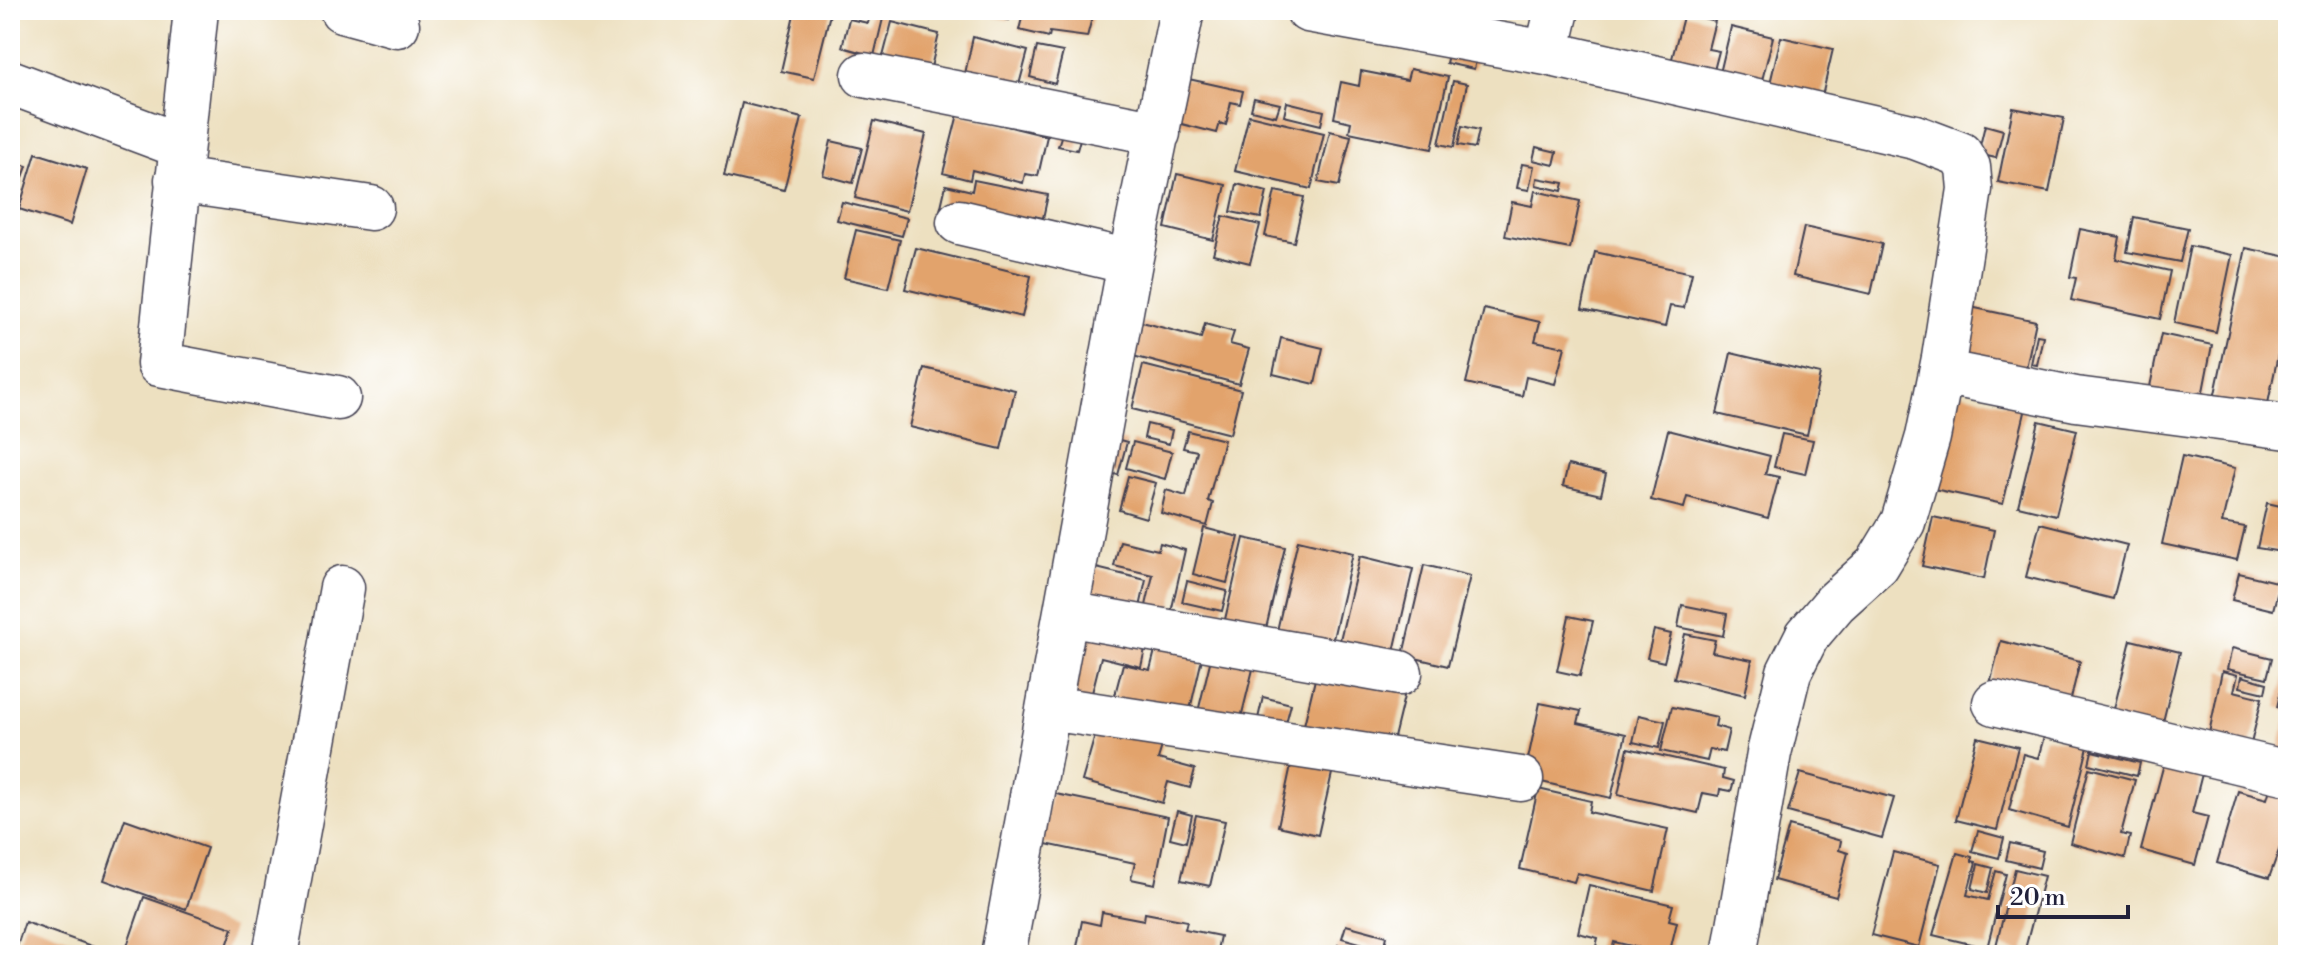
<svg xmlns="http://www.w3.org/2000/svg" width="2298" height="965" font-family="'Libre Bodoni',serif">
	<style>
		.building { fill: #e2a36c }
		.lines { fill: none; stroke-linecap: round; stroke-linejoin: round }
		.minor-casing { stroke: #403e4f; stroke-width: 47 }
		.minor { stroke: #fff; stroke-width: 44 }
	</style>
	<rect width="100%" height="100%" fill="#fff"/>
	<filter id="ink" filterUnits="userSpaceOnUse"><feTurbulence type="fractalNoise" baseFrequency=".0125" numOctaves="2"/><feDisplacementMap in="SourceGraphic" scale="16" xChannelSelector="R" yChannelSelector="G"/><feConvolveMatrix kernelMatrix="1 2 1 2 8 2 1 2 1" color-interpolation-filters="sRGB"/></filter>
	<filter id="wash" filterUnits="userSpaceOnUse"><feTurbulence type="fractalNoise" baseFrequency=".006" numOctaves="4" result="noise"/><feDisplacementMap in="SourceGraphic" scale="32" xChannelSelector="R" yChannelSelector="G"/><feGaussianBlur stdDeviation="1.8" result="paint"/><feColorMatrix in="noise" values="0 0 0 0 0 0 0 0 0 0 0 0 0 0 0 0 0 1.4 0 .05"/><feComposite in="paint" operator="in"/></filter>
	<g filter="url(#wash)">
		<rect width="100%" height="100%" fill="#ede0c0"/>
		<g id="blocks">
			<path class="building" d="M795 10H831L814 78 781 71Z
				M871 10H885L874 56 842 47 849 19 868 23Z
				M988 10H1012L1009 20 986 15Z
				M1024 10H1094L1087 37 1050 32 1049 37 1019 30Z
				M1684 13 1715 21 1708 49 1719 51 1712 78 1670 66Z
				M892 22 939 34 927 84 879 72Z
				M1731 27 1773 37 1758 96 1717 86Z
				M973 37 1028 51 1016 96 963 83Z
				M1781 37 1833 49 1820 105 1768 92Z
				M1037 47 1063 52 1055 84 1030 77Z
				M1448 55 1476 61 1474 69 1446 63Z
				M1410 69 1448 77 1432 149 1349 132 1351 122 1334 118 1341 82 1359 86 1361 71 1407 80Z
				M1175 76 1243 91 1240 104 1231 102 1226 125 1220 123 1217 133 1166 120Z
				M1453 81 1467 84 1454 147 1439 144Z
				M1254 98 1280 104 1276 116 1251 110Z
				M1287 102 1324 111 1321 125 1284 116Z
				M742 103 802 118 784 190 724 176Z
				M2013 108 2064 118 2049 192 1998 182Z
				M958 114 1047 136 1038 176 1025 174 1023 183 972 170 970 180 943 173Z
				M1249 115 1324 133 1311 189 1235 171Z
				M874 121 926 134 907 211 855 198Z
				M1985 125 2003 130 1996 158 1978 154Z
				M1462 126 1479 130 1475 148 1458 145Z
				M1064 128 1082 132 1077 150 1058 146Z
				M1330 131 1351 136 1339 186 1318 182Z
				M831 141 862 148 853 183 823 175Z
				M1536 147 1557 152 1554 165 1533 160Z
				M36 153 87 169 70 225 19 209Z
				M10 160 27 166 10 213Z
				M1522 164 1534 166 1529 190 1517 188Z
				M1177 174 1226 185 1213 240 1165 228Z
				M1537 178 1564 183 1562 191 1536 185Z
				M974 180 1048 195 1043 218 1034 216 1030 232 939 215 946 185 972 191Z
				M1237 184 1267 192 1261 218 1231 212Z
				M1275 191 1304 197 1294 242 1265 236Z
				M1535 191 1580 201 1570 249 1505 236 1512 202 1532 206Z
				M842 202 907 218 902 236 837 220Z
				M1223 216 1260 225 1250 263 1213 254Z
				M2134 217 2188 228 2180 262 2127 252Z
				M1804 227 1882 244 1871 294 1793 276Z
				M2080 229 2120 237 2116 259 2170 271 2160 319 2071 300 2076 278 2070 277Z
				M856 230 900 240 888 288 844 278Z
				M2190 246 2232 255 2216 332 2174 323Z
				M916 248 1031 276 1022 317 905 289Z
				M2246 248 2288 257V306L2265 418 2212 408Z
				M1595 252 1692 273 1684 308 1670 306 1665 327 1582 309Z
				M1961 305 2036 321 2026 368 1950 369Z
				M1484 309 1540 322 1535 341 1565 347 1555 384 1526 377 1522 396 1466 383Z
				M1142 322 1201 338 1205 324 1234 332 1230 344 1249 349 1239 384 1133 356Z
				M2161 334 2212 345 2199 412 2147 401Z
				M2037 335 2043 336 2037 365 2031 364Z
				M1281 338 1323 348 1315 384 1273 374Z
				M1731 353 1820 374 1807 435 1717 414Z
				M1143 365 1241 390 1230 434 1132 409Z
				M924 368 1015 390 1001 449 910 427Z
				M1951 391 2026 408 2003 504 1920 486Z
				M2039 421 2077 430 2056 515 2018 506Z
				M1147 424 1172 430 1169 444 1144 438Z
				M1668 430 1770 456 1765 474 1779 477 1768 518 1687 497 1684 508 1651 500Z
				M1188 431 1224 440 1208 501 1213 503 1207 526 1161 513 1166 490 1186 496 1197 451 1183 448Z
				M1782 434 1813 440 1805 474 1774 467Z
				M1105 436 1127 442 1118 475 1103 471Z
				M1133 442 1172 452 1165 479 1126 468Z
				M2182 456 2235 468 2222 523 2245 527 2237 560 2162 544Z
				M1568 465 1606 474 1601 495 1563 486Z
				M1128 476 1156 483 1146 518 1119 510Z
				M2287 497 2288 553 2257 548 2267 503 2285 507Z
				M1933 517 1994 530 1984 579 1922 566Z
				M2040 523 2127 545 2113 599 2026 577Z
				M1204 528 1239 537 1227 583 1193 574Z
				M1244 538 1285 547 1264 637 1223 628Z
				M1298 540 1353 553 1331 647 1276 635Z
				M1120 541 1158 550 1160 543 1185 550 1167 630 1142 623 1153 575 1114 566Z
				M1360 556 1413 569 1393 656 1339 644Z
				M1424 565 1470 576 1448 666 1403 655Z
				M1088 566 1146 580 1137 621 1078 608Z
				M2239 573 2280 583 2273 610 2232 600Z
				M1187 581 1227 591 1222 611 1182 602Z
				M1682 605 1727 614 1723 636 1678 627Z
				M1569 616 1593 621 1580 676 1557 671Z
				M1071 623 1147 640 1141 667 1101 657 1089 705 1055 697Z
				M1654 630 1671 634 1664 662 1647 658Z
				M1685 634 1715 640 1712 652 1752 660 1745 695 1674 678Z
				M1158 639 1204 650 1189 714 1112 706 1123 664 1150 670Z
				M2131 640 2180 652 2160 734 2111 721Z
				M2001 641 2080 661 2067 715 1987 695Z
				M2232 648 2272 658 2267 678 2227 669Z
				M1213 650 1255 661 1239 726 1197 716Z
				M1319 663 1407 684 1392 746 1304 725Z
				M2287 666H2288V710L2277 707Z
				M2222 671 2238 675 2234 691 2262 698 2249 752 2207 743Z
				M2242 676 2267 683 2265 693 2240 687Z
				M1263 697 1291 704 1283 734 1256 727Z
				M1540 703 1581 711 1578 723 1626 734 1611 798 1524 778Z
				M1672 707 1717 717 1715 726 1729 730 1724 752 1710 749 1707 761 1661 751Z
				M1639 715 1665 721 1659 748 1633 742Z
				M2287 716 2288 717V763L2276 760Z
				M1098 725 1163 743 1158 759 1195 769 1190 788 1168 782 1162 803 1082 781Z
				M1977 737 2018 747 1997 830 1956 820Z
				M2044 737 2088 747 2068 827 2009 810 2023 754 2038 758Z
				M1628 748 1724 770 1723 778 1734 781 1731 791 1720 789 1719 796 1703 793 1698 813 1618 795Z
				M1294 751 1335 760 1318 835 1278 826Z
				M2092 751 2140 763 2137 776 2089 764Z
				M2166 756 2204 766 2192 813 2208 817 2195 865 2141 850Z
				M2089 768 2135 780 2121 834 2130 836 2125 858 2070 843Z
				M1800 773 1894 798 1882 838 1788 812Z
				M2272 782 2288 786V825L2269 878 2217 863 2238 791 2267 799Z
				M1538 789 1591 801 1589 812 1668 829 1654 891 1577 873 1574 882 1520 869Z
				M1051 793 1168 817 1155 884 1131 879 1135 863 1041 843Z
				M1177 811 1192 815 1186 842 1170 838Z
				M1196 815 1225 821 1210 886 1181 880Z
				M125 819 207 848 186 909 104 880Z
				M1789 826 1841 841 1839 850 1848 853 1836 897 1774 880Z
				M1978 831 2004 838 1999 858 1972 851Z
				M2010 843 2043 851 2039 868 2006 860Z
				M1893 852 1940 864 1919 947 1871 935Z
				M1957 853 1972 857V861L1976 862 1967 895 1988 900 1996 871 2006 874 1987 948 1933 935Z
				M1978 864 1993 868 1987 893 1972 889Z
				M2015 869 2044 876 2024 953 1996 946Z
				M1589 885 1673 905 1669 920 1677 922 1670 951 1663 950 1662 953 1614 942 1611 955H1594L1598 938 1578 933Z
				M144 897 233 928 224 955H124Z
				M1102 912 1144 920 1145 913 1187 921 1185 929 1220 936 1216 955H1090L1076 952 1082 921 1100 925Z
				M25 922 100 949 98 955H14Z
				M1346 925 1387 936 1384 950 1342 938Z
				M1338 945 1382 954V955H1336Z"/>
		</g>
	</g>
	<g filter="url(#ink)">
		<use href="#blocks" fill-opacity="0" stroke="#403e4f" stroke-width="2"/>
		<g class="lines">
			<g class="minor-casing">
				<path id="minor" d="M196 10 159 364 338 398
					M342 10 397 25
					M1308 10 1547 53 1915 137 1960 154 1968 167 1970 189 1944 358 1928 437 1903 522 1877 565 1835 603 1807 636 1789 672 1769 753 1734 955
					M1547 53 1557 10
					M864 75 1158 133
					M10 82 181 146
					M177 180 371 208
					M959 222 1130 262
					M1941 372 2076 399 2288 427
					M1067 614 1400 673
					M1995 703 2288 773
					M1049 708 1521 779
					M275 955 342 588
					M1003 955 1130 262 1182 10"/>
			</g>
			<use href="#minor" class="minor"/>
		</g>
	</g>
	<rect width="2298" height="965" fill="none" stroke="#fff" stroke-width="40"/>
	<path d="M1998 905v12h130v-12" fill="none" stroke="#22223b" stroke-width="4"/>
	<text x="2010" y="905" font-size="24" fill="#22223b" stroke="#ffffff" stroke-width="6" paint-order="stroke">20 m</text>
</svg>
